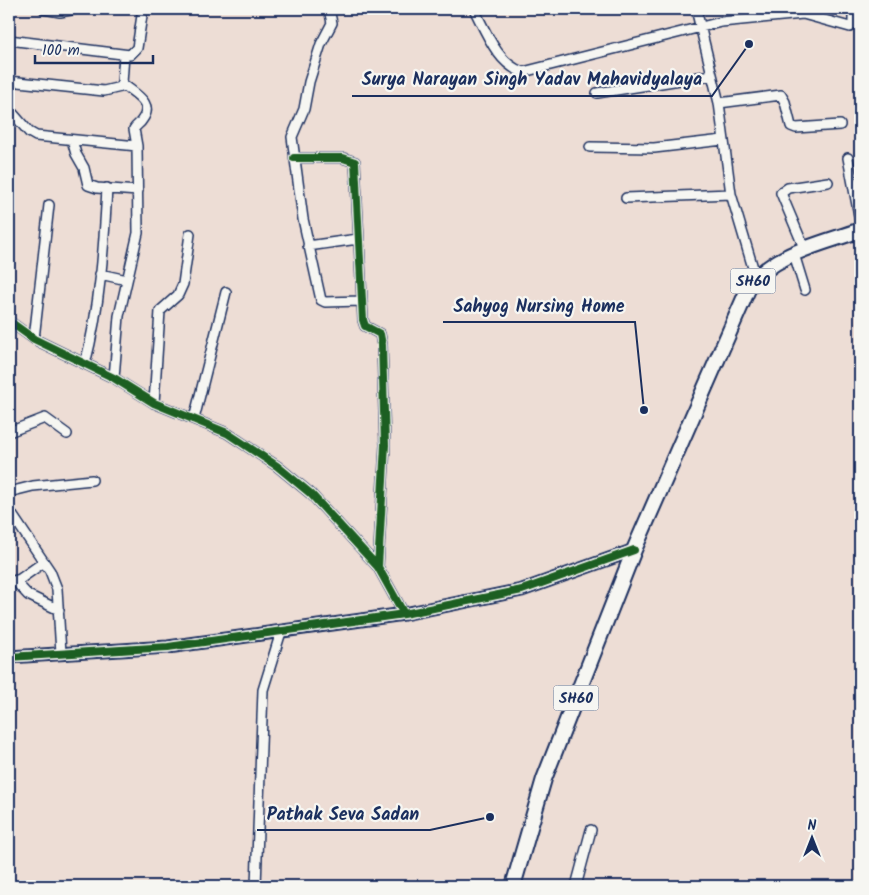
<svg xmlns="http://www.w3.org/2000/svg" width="869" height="895" font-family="Kalam,sans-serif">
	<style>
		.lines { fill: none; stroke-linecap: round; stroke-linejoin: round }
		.minor-casing { stroke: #1b2f5e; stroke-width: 12 }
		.tertiary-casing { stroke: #1b2f5e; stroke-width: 15 }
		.primary-casing { stroke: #1b2f5e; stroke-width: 18 }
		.minor { stroke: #f6f6f2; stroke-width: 9 }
		.tertiary { stroke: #f6f6f2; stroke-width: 11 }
		.primary { stroke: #f6f6f2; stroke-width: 14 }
		.cycleway-casing { stroke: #f6f6f2; stroke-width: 11 }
		.cycleway { stroke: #1b5e20; stroke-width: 8 }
		.labels { text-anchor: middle; stroke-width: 4.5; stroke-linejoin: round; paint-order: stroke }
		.shield { fill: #f6f6f2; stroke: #5d6b8a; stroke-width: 1 }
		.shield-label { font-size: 15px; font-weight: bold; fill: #1b2f5e }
		.leader { fill: none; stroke: #1b2f5e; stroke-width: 2 }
		.callout-dot { fill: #1b2f5e; stroke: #f6f6f2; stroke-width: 2 }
		.callout-label { font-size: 18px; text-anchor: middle; font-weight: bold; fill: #1b2f5e; stroke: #f6f6f2; stroke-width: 4.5; stroke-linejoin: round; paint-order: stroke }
	</style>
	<rect width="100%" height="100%" fill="#edddd5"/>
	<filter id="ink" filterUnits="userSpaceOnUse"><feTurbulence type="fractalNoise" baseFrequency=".02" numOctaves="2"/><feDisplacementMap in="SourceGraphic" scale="10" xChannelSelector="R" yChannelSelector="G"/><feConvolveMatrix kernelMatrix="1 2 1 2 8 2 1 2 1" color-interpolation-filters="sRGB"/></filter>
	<g filter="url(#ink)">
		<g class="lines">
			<g class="minor-casing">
				<path id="minor" d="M44 9 60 12 76 9
					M329 9 332 23 321 44 309 82 304 109 292 137 303 219 321 300 325 302 361 301
					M474 9C485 30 498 65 523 72L721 22 803 14 850 27 853 25V9
					M696 9 719 103 731 194 756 278
					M9 40 130 55 137 48 143 9
					M9 81 104 91 125 86
					M597 93 712 75
					M719 103 781 95 785 102 791 126 796 128 840 125
					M9 109 29 132 36 136 137 146
					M72 140 76 154 84 168 88 185 97 188 138 191
					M590 147 654 148 723 140
					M294 158H343L355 162 363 320 365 326 380 334 382 345 385 445 378 567
					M848 158 860 221
					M626 198 731 194
					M308 246 358 239
					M805 250 781 193 788 188 828 182
					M794 254 805 290
					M100 274 127 280
					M9 321 34 339 114 378 154 403 227 433 277 466 311 494 378 567 404 614
					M34 339 49 205
					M85 364C100 308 104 246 107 188
					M114 378 119 316 138 233 137 146 134 129C136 125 140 124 142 120 156 102 132 93 122 83L124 55
					M154 403 160 311 178 295 183 284 190 234
					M194 419 226 292
					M9 432 45 418 67 434
					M9 492 33 486 92 480
					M9 510 50 571 57 589 61 653
					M15 581 28 595 59 610
					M9 582 20 579 44 562
					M256 886 263 690 281 632
					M576 886 591 830"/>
			</g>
			<g class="tertiary-casing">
				<path id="tertiary" d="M9 657 168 647 404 614 522 590 634 550"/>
			</g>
			<g class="primary-casing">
				<path id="primary" d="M513 886 544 779 634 550 749 287C773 253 823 244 860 230"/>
			</g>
			<use href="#minor" class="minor"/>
			<use href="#tertiary" class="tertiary"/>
			<use href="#primary" class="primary"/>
			<g class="cycleway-casing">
				<path id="cycleway" d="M294 158H343L355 162 363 320 365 326 380 334 382 345 385 445 378 567
					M9 321 34 339 114 378 154 403 227 433 277 466 311 494 378 567 404 614
					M9 657 168 647 404 614 522 590 634 550"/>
			</g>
			<use href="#cycleway" class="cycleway"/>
		</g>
	</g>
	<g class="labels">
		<g class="shield">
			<rect x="730.5" y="268.5" width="45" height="25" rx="4"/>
			<rect x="553.5" y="685.5" width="45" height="25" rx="4"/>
		</g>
		<g class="shield-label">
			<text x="753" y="286">SH60</text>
			<text x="576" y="703">SH60</text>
		</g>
	</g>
	<path class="leader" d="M749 44L712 96H352M644 410L635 322H443M490 817L430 830H257"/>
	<g class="callout-dot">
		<circle cx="749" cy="44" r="5"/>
		<circle cx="644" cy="410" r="5"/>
		<circle cx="490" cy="817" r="5"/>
	</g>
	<g class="callout-label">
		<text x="532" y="85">Surya Narayan Singh Yadav Mahavidyalaya</text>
		<text x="539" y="312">Sahyog Nursing Home</text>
		<text x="343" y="820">Pathak Seva Sadan</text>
	</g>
	<rect width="869" height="895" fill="none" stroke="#f6f6f2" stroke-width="30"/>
	<rect x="15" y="15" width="839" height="865" fill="none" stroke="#1b2f5e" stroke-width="2" filter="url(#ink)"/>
	<g transform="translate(812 838)" stroke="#f6f6f2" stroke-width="4" paint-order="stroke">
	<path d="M0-4L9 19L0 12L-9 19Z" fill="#1b2f5e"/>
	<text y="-8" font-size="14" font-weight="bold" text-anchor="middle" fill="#1b2f5e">N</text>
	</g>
	<path d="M35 55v8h118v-8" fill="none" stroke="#1b2f5e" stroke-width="2.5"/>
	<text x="42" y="55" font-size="15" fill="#1b2f5e" stroke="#f6f6f2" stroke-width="4" paint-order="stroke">100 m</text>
</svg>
